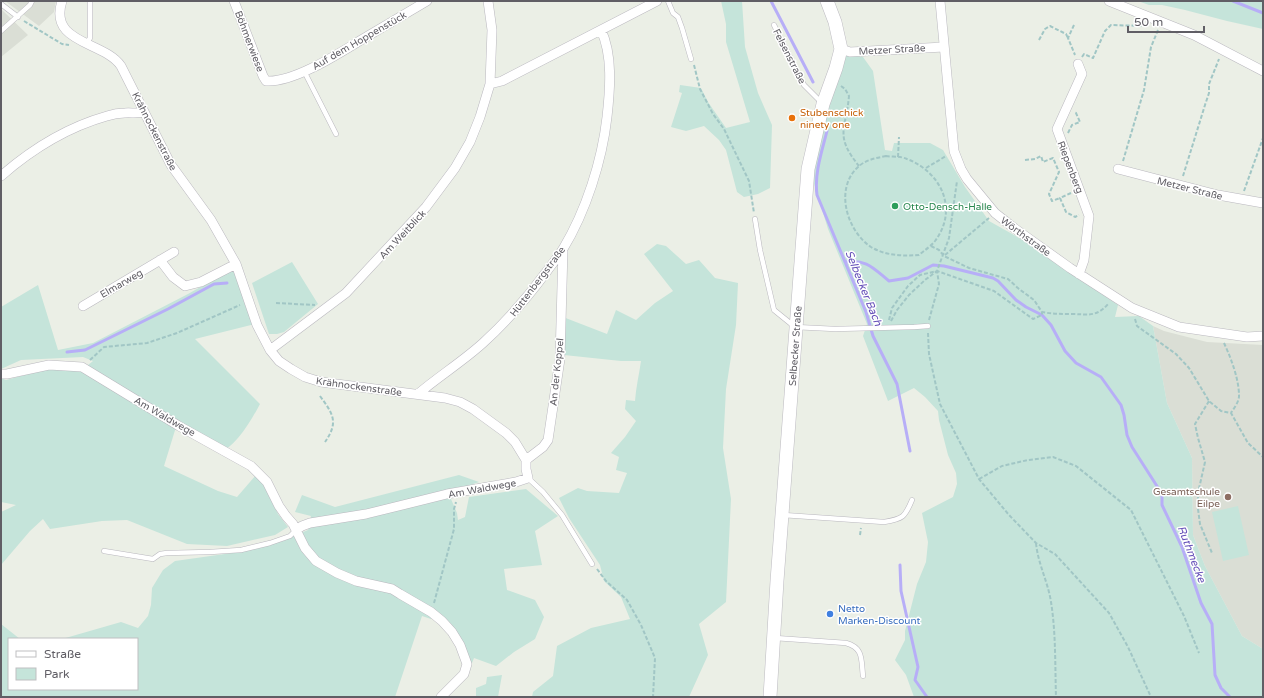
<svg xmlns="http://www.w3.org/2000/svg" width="1264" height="698" font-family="'Varela Round',sans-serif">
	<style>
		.education { fill: #daded5 }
		.green { fill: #c5e4da }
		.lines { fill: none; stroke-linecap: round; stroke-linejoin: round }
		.stream { stroke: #b7aef7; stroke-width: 3 }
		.lane-casing { stroke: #bab8bf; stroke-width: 5.5 }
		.street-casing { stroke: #bab8bf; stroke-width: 10 }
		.secondary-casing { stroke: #bcbac1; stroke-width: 14 }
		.path { stroke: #a1c6c5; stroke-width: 2; stroke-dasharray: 4 2; stroke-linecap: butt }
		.lane { stroke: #fff; stroke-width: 4.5 }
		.street { stroke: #fff; stroke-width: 9 }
		.secondary { stroke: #fff; stroke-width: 13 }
		.food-dot { fill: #e8710a; stroke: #fff; stroke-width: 1.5 }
		.leisure-dot { fill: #2e9e5b; stroke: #fff; stroke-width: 1.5 }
		.education-dot { fill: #8d6e63; stroke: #fff; stroke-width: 1.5 }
		.shop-dot { fill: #3f7fe0; stroke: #fff; stroke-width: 1.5 }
		.labels { text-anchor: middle; stroke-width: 3; stroke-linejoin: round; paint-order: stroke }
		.street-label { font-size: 10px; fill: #605e65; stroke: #fff }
		.food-label { font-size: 10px; fill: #c56008; stroke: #fff; text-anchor: start }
		.leisure-label { font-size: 10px; fill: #27864d; stroke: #fff; text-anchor: start }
		.education-label { font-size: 10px; fill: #785e54; stroke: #fff; text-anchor: end }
		.shop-label { font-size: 10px; fill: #366cbe; stroke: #fff; text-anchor: start }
		.water-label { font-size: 11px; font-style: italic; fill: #6752b9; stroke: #fff }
	</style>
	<rect width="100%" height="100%" fill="#ebefe6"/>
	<path class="education" d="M5 1H56L54 12 39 26Z
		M1 9 28 35 1 57Z
		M1153 326 1164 331 1207 342 1263 345V649L1242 636 1205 566 1193 535 1192 458 1167 403Z"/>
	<path class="green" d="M721 1H742L745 47 758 93 772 125 770 188 758 194 744 197 737 192 726 150 719 140 704 126 686 131 671 127 682 93 679 92 680 85 701 88 708 102 726 128 750 122 726 42V24Z
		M1138 1H1263V29L1227 21 1185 10 1162 5H1149Z
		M844 54 863 57 873 71 885 150 892 151 894 143H930L943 150 965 187 989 221 1028 243 1118 305 1115 317 1139 316 1153 326 1167 403 1192 458 1193 535 1205 566 1242 636 1263 649V697H914L906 675 895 660 905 640V631L917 584 926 562 928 542 922 513 953 497 957 484 956 473 948 455 939 420 938 411 925 397 914 388 888 401 863 336 867 324 828 229 812 177 825 106Z
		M657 244 666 246 686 264 699 260 715 278 738 283 736 325 726 389 723 448 731 499 726 602 699 624 708 655 689 697H532L533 692 553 676 557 646 591 628 630 619 621 597 604 581 600 565 569 518 559 498 578 488 587 491 619 493 627 473 616 470 619 457 611 453 625 437 636 421 625 409 626 400 635 401C636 387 639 375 641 361H621L564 355 563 317 607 334 616 310 636 320 655 303 673 291 644 254Z
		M292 262 318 304 284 332 277 334H269L252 283Z
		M234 268 255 324 195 339 260 404C252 419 237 445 222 451L176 427 164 466 218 491 237 497 256 475 268 491 278 514 288 527 275 535 227 546 187 544 127 520 102 521 50 529 43 519 30 531 1 565V512L16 505 1 502V378L6 380 47 369 82 370 93 361 83 357 21 360 1 369V307L38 285 58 350 93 343 188 294Z
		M459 475 479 482 459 489 448 492 457 513 458 520 465 517 469 497 526 489 558 516 535 531 542 565 504 569 507 590 535 600 544 617 535 639 514 652 496 666 474 658 472 663H464C458 644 446 630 432 616L431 619 422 616 395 697H1V624L20 639H9V689H137V639H62L121 622 138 628 148 616 151 605 152 588 163 570 175 561 246 551 282 541 308 530 311 516 295 512 302 495 335 507Z
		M1238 506 1249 555 1223 561 1212 512Z
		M502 675 498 697H476V688L486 684 487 677Z"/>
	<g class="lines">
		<path class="stream" d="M771 1 813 82
			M1233 1 1263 13
			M827 131C822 151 814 174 817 195L866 312 873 336 897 384 910 451
			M845 262C867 259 873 268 889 281L908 278 933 265 944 266 993 278 998 281 1016 300 1026 307 1042 315 1051 325 1065 351 1076 363 1101 377 1121 405 1124 415 1127 435 1132 447 1162 494V505L1182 547 1201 603 1212 624 1215 675 1221 688 1230 697
			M67 352 85 350 168 309 214 284 227 283
			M900 565 901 591 918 667 915 680 927 697"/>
		<g class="lane-casing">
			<path id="lane" d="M668 1 673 13 678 17 682 28 691 59
				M1 4 18 17
				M774 25 804 85 822 103
				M1 31 30 5 32 1
				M86 44 90 38V1
				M304 71 336 134
				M755 219 760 250 774 310 795 327 835 329 914 327 928 326
				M528 478 543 492 562 515 592 564
				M783 515 884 522C903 519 905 517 912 500
				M104 551 153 559 160 554 167 553 210 552 241 550 270 543 290 536 296 530
				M775 638 846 643C864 648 861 660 863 676"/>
		</g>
		<g class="street-casing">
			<path id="street" d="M62 1C48 44 104 41 121 66L171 165 211 220 236 264 257 325 270 350 279 361 291 369 305 377 321 382 445 398 460 402 473 409 506 433 515 442 526 460V469L528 478 516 482 447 494 366 514 310 523 302 526 296 530
				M234 1 263 76 266 81C293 83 338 54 361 40 383 27 405 14 427 1
				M940 1 954 151 961 169 967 179 995 213 1014 228 1070 268 1132 308 1179 327 1247 337 1263 336
				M1109 1 1194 35 1263 71
				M841 49 850 52 944 47
				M1078 64 1082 74 1057 129 1089 216 1084 260 1079 274
				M490 84 502 81 657 1
				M1118 169 1218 195 1263 203
				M1 176C32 149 68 127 107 116 113 114 119 113 125 113 133 112 135 115 143 111
				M160 260 173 277 185 286 201 282 236 264
				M83 306 174 252
				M270 350 346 293 426 207 455 168 470 142 480 117 490 84 492 30 488 1
				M1 374H7L49 365 82 367 179 426 251 466 267 482 279 506 286 516 293 524 305 548 316 561 337 573 356 581 392 589 400 594 431 612 442 621 452 632 460 645 467 664 464 674 441 697
				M418 394C439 376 462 362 483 343 507 321 528 297 547 271 552 264 559 256 563 249 586 211 602 161 607 117 610 90 613 55 601 30
				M526 460 543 447 548 440 560 359 563 249"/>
		</g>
		<g class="secondary-casing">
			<g id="secondary">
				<path id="s1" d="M770 697 777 581 808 169 823 104 836 68 841 49 835 22 827 1"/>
			</g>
		</g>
		<path class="path" d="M24 21 62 44 69 45
			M1074 25 1068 38 1075 55
			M1039 40 1045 29 1050 26 1066 34 1068 38
			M1082 57 1084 54 1093 58 1105 31 1111 25 1144 26
			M694 65 700 89 713 114 724 129 749 181 754 213
			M841 86 845 89 849 96C846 130 834 135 859 166
			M1068 133 1072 125 1080 122 1076 113 1074 112
			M886 156C892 157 901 156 907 159 941 172 959 209 935 241 931 246 925 250 919 255 903 256 886 256 871 247 847 231 834 189 858 167 865 160 876 158 886 156Z
			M898 157 899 137
			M1025 160 1035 159 1041 156 1043 162 1053 158 1059 172 1049 194 1052 201 1060 198
			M1123 161 1144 90 1151 47 1158 30
			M926 168 946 156
			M1183 176 1205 105 1209 93V84L1219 59
			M1244 191 1263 138
			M1071 193 1060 198 1066 212 1075 217 1079 215
			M931 246 939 250 944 256 969 268 1008 279 1019 289 1034 300 1042 312C1052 314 1061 314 1071 314 1088 314 1096 318 1109 303
			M945 255 989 218
			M276 303 315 305
			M1135 319 1137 326 1176 354 1189 368 1209 401 1221 411 1231 413 1248 443 1263 457
			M889 320 892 308 908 286 920 275 937 271 994 291 1033 319 1042 315V312
			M929 320 939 284 937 271
			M891 321 897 310 909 295 925 280 937 271 949 238 957 181
			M928 333 929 354 940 404 979 479 1009 515 1036 543 1055 554 1109 613 1128 647 1151 697
			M1224 343C1231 358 1239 379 1239 396 1239 402 1234 408 1231 413
			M90 360 104 347 147 343 177 333 240 305
			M320 396C333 414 339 422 325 442
			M1209 401 1195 424 1198 438 1205 462 1198 493V509L1200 524 1212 553
			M979 479 1002 466 1028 460 1053 457 1076 466 1131 510 1184 616 1199 653
			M860 535 861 528
			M1036 543C1038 564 1048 582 1051 602 1056 633 1055 666 1056 697
			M597 569 606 581 627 600 641 625 655 658 653 697
			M434 603 454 529V509L456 502"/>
		<use href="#lane" class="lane"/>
		<use href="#street" class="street"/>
		<use href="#secondary" class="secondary"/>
	</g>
	<circle class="food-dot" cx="792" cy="118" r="4"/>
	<circle class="leisure-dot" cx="895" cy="206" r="4"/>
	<circle class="education-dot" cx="1228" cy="497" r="4"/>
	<circle class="shop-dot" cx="830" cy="614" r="4"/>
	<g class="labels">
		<g class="street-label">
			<text transform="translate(359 40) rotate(-30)" y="4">Auf dem Hoppenstück</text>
			<text transform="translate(250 41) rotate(69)" y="4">Böhmerwiese</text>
			<text transform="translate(892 49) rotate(-3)" y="4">Metzer Straße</text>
			<text transform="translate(790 56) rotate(63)" y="4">Felsenstraße</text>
			<text transform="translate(155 131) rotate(63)" y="4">Krähnockenstraße</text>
			<text transform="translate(1071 167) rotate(69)" y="4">Riepenberg</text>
			<text transform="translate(1190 188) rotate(14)" y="4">Metzer Straße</text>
			<text transform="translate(402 234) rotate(-47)" y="4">Am Weitblick</text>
			<text transform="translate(1026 236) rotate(36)" y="4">Wörthstraße</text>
			<text transform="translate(537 281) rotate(-53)" y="4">Hüttenbergstraße</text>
			<text transform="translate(121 283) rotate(-30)" y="4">Elmarweg</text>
			<text dy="4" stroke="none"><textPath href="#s1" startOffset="352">Selbecker Straße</textPath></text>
			<text transform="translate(556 372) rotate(-84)" y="4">An der Koppel</text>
			<text transform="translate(359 386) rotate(8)" y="4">Krähnockenstraße</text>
			<text transform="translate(165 416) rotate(30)" y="4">Am Waldwege</text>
			<text transform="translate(482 488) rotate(-10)" y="4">Am Waldwege</text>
		</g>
		<g class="food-label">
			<text x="800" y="116">Stubenschick<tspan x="800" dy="12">ninety one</tspan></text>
		</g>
		<g class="leisure-label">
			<text x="903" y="210">Otto-Densch-Halle</text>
		</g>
		<g class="education-label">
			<text x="1220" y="495">Gesamtschule<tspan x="1220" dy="12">Eilpe</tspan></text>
		</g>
		<g class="shop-label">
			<text x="838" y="612">Netto<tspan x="838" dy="12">Marken-Discount</tspan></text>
		</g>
		<g class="water-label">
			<text transform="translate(864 288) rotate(68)" y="4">Selbecker Bach</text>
			<text transform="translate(1192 554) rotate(69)" y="4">Ruthmecke</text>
		</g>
	</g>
	<rect width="1264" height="698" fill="none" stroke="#605e65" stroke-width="4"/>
	<rect x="8" y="638" width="130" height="52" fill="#ffffff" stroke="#bfbfc1"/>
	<rect x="16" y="651" width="20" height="6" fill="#ffffff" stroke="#bfbfc1"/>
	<text x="44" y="658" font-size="12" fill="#605e65">Straße</text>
	<rect x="16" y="668" width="20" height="12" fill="#c5e4da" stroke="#bfbfc1"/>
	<text x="44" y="678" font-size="12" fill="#605e65">Park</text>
	<path d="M1128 26v6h76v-6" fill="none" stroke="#605e65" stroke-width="2"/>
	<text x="1134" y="26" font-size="12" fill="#605e65" stroke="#ffffff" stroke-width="3" paint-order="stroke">50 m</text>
</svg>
